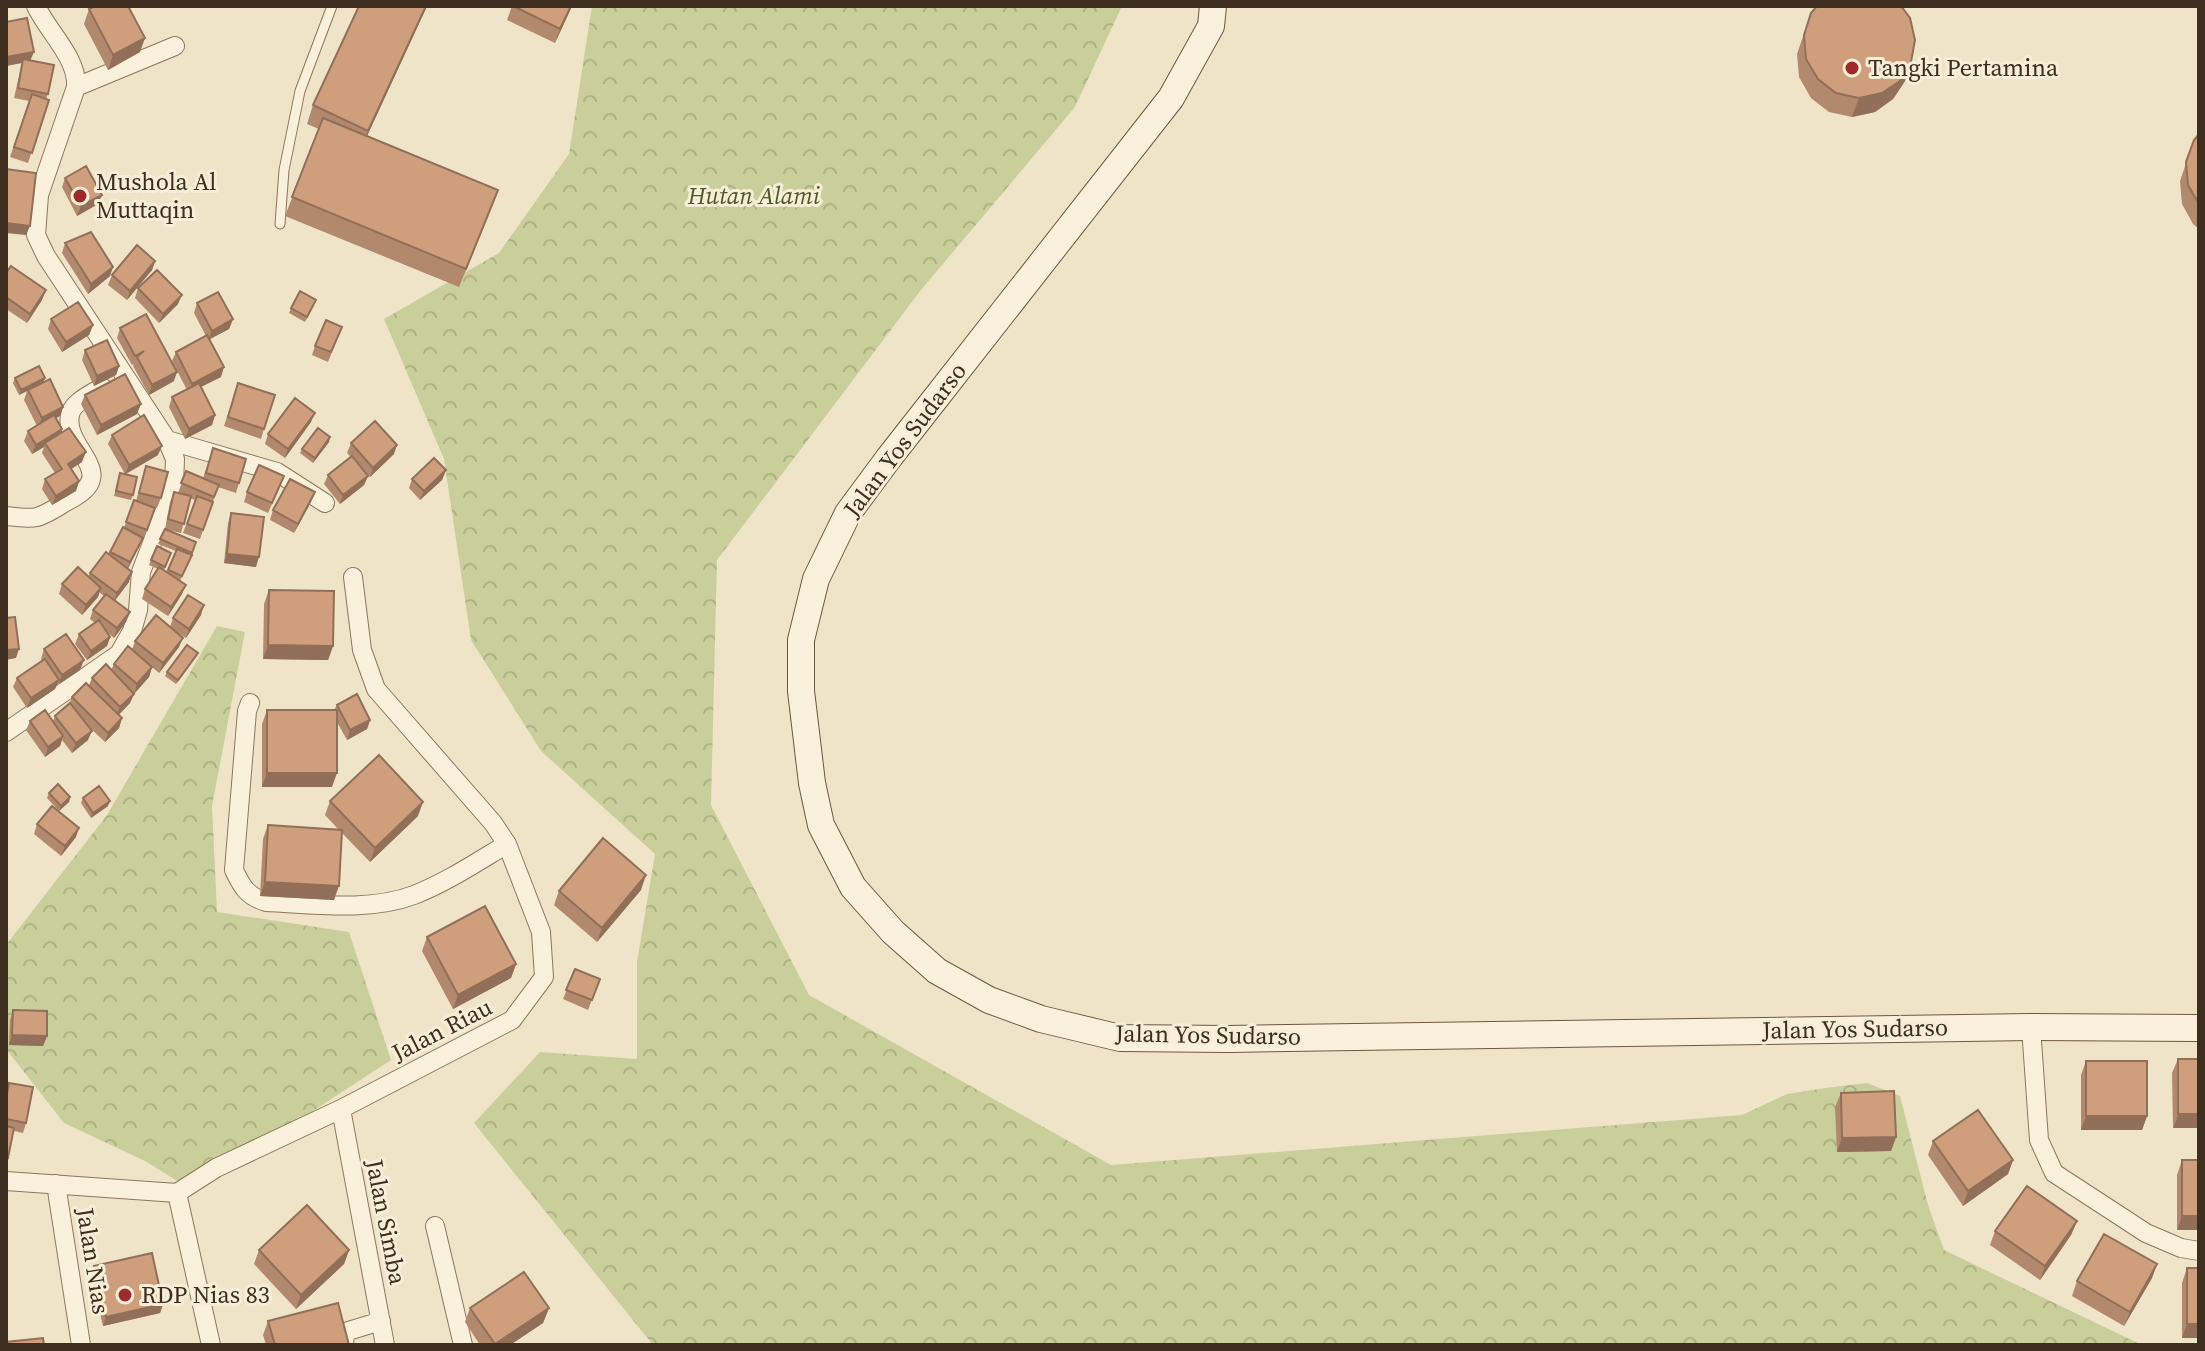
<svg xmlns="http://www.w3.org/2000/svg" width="2205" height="1351" font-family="'Source Serif 4',serif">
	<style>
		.forest { fill: url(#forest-crowns) }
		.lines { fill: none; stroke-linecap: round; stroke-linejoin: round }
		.service-casing { stroke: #8d765c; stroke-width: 11 }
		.minor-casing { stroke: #8d765c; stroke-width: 20 }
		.secondary-casing { stroke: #6f573f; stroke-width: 28 }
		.service { stroke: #faf1dc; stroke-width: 9 }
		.minor { stroke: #faf1dc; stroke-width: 18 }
		.secondary { stroke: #faf1dc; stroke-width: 26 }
		.wall { fill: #b2896c }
		.shaded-wall { fill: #916f58 }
		.building { fill: #cf9f7d; stroke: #916f58; stroke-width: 2 }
		.poi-dot { fill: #9e2a2b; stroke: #f7eed8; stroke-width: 3 }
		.labels { text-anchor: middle; stroke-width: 6; stroke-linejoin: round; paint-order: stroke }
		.poi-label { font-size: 24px; fill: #3d2e20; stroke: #f7eed8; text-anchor: start }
		.park-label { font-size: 24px; font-style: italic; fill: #4d5a26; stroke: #f7eed8 }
		.street-label { font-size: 24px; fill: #3d2e20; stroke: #f7eed8 }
	</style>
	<defs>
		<pattern id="forest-crowns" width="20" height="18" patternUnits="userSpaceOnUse" patternTransform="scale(2)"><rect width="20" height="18" fill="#c9cf9b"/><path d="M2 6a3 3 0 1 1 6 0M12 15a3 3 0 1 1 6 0" fill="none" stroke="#aeb285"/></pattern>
	</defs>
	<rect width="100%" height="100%" fill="#f0e4c8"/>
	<path class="forest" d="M592 6H1122L1075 107 921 290 717 560 711 805 809 995 1111 1165 1742 1115 1787 1094 1825 1088 1867 1083 1900 1096 1928 1205 1944 1250 2142 1345H653L474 1123 540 1052 637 1059V962L655 854 541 751 471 640 444 459 384 319 499 253 569 154Z
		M217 626 245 632 212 806 217 912 349 932 391 1060 192 1190 145 1161 64 1123 6 1049V945L107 815Z"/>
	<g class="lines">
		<g class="service-casing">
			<path id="service" d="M280 224 284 170 300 91 332 6"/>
		</g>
		<g class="minor-casing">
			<path id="minor" d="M76 87 175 46
				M167 440 277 472 325 503
				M6 516C15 517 28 519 37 517 48 514 60 505 71 499 121 473 63 449 70 415 72 402 92 394 102 387
				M250 703 247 711 234 870C242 887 247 896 266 902 313 904 369 912 414 895 447 882 477 862 507 844
				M6 732 119 654 132 631 138 610 141 572 174 485 175 459 167 440 46 256 36 235 39 195 76 87C78 58 48 32 36 6
				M2031 1027 2039 1140 2054 1173 2146 1233 2181 1248 2199 1251
				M341 1109 385 1345
				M6 1181 177 1193 216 1168 341 1109 512 1020 544 977 541 932 507 844 493 823 376 689 362 650 353 577
				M56 1184 81 1345
				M177 1193 211 1345
				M435 1226 463 1345
				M344 1345 345 1332 381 1321"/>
		</g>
		<g class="secondary-casing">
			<path id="secondary" d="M1213 6 1211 26 1171 98 888 459 848 513 816 579 801 640V691L812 783 821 825 853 887 893 932 937 971 989 1000 1041 1019 1120 1038 1228 1039 2031 1027 2199 1028"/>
		</g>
		<use href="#service" class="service"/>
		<use href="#minor" class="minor"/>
		<use href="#secondary" class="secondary"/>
	</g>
	<path class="wall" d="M427 6 367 136 491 209 459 287 285 216 319 129 307 124 313 105Z
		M512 6H572L555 43 507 20Z
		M89 9 140 52 108 70 84 24Z
		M1811 13 1905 81 1893 99 1875 112 1852 117 1829 112 1811 98 1799 77 1797 54Z
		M6 22 31 60 48 94 46 99 49 100 28 163 10 157 29 101 14 98 22 63 6 66Z
		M2199 134V229L2193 224 2182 204 2180 181 2194 140Z
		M65 178 98 204 77 216 62 187Z
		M65 243 110 276 88 294 62 253Z
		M155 261 152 270 127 300 108 285 112 275Z
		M6 273 42 300 27 323 6 309Z
		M138 288 178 304 159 323 135 298Z
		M197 303 233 319 229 329 210 339 221 377 200 387 215 415 212 425 185 439 169 407 172 397 187 390 172 361 176 352 206 336 194 313Z
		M314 305 305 322 289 313 291 308Z
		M51 319 93 325 89 335 62 352 48 329Z
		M342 327 328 362 312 355 315 346Z
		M120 328 174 381 149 395 133 366 134 364 132 365 117 338Z
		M85 350 119 366 116 375 94 386 82 360Z
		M15 378H45L43 383 63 407 60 416 56 418 62 429 60 433 82 462 71 469 79 481 76 491 52 505 42 489 45 479 55 473 42 453 44 447 32 454 24 441 28 431 37 426 24 400 27 391 19 395 13 383Z
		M238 383 264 429 261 439 224 426Z
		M85 395 137 414 97 435 81 404Z
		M311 422 285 458 265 444 268 434Z
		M112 435 158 455 126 474 133 495 131 500 114 496 120 473 125 474 108 444Z
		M329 442 313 463 300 453 302 449Z
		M351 443 394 454 370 477 365 472 368 476 364 485 340 504 324 484 328 475 351 457 347 453Z
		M213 448 239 483 236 493 218 487 200 539 183 533 195 500 190 498 181 533 168 530 196 542 190 560 180 581 182 594 168 616 142 599 145 589 158 569 149 565 157 546 171 553 164 570 167 572 176 551 158 544 165 529 170 502 174 492 178 493 186 471 203 478Z
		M146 466 161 498 157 508 145 505 155 508 143 539H142L128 569 129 582 115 600 130 612 126 622 114 638 108 633 110 637 107 646 87 660 75 644 79 634 95 623 90 619 93 610 104 596 99 592 98 597 82 615 59 594 62 584 88 577 90 573 109 554 124 528 134 500 136 501Z
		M446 470 442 480 420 500 409 488 412 479Z
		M280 486 268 513 244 502 247 492Z
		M311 502 294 533 270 520 273 510Z
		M231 513 256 567 224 563 228 523Z
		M269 590 333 646 328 660 263 659 264 604Z
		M201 615 186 638 175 631 179 647 159 673 152 667 149 677 134 694 130 703 119 715 122 718 119 728 105 742 87 725 88 740 72 753 62 740 60 746 45 757 26 730 30 721H53L55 716 69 705 72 697 89 685 92 678 111 670 114 664 132 650 135 641 170 627 173 618Z
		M44 649 80 670 59 684 58 683 55 689 27 708 13 687 17 678 42 661 41 659Z
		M198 653 196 657 176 684 165 676 167 672Z
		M337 705 370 720 367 729 347 740 337 722 332 787H262V724L267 710H334Z
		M49 793 70 797 69 802 59 811 47 798Z
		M83 798 108 806 91 818 81 803Z
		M330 801 418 816 370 862 342 833 334 900 260 896 263 839 268 825 338 829 325 815Z
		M37 824 76 837 61 856 34 834Z
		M641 890 597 942 554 905 559 891Z
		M427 937 516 964 511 978 453 1009 422 951Z
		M575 969 600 979 588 1010 563 999Z
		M13 1010 47 1036 43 1046 9 1045 10 1020Z
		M2178 1059H2199L2173 1128 2172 1073Z
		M2086 1061 2147 1116 2142 1130H2081V1075Z
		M9 1083 26 1123 23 1133 14 1131 6 1163V1092Z
		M1841 1093 1896 1137 1891 1151 1837 1152 1835 1107Z
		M1933 1141 2013 1160 2008 1174 1963 1206 1928 1155Z
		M2182 1160 2199 1230H2177V1175Z
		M2077 1221 2071 1235 2040 1280 1990 1245 1995 1231Z
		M259 1250H349L344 1264 296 1309 254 1264Z
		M2157 1264 2152 1278 2124 1326 2072 1296 2077 1281Z
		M94 1266 163 1304 160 1313 103 1326 91 1276Z
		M2187 1268 2199 1338H2182V1283Z
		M470 1308H549L543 1323 510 1345H480L465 1322Z
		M268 1321 349 1345H266L263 1335Z"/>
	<path class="shaded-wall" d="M426 6H427L361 149 368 131Z
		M571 6H572L555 43 560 29Z
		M145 38 140 52 108 70 113 55Z
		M34 52 30 61 6 66V57Z
		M1911 62 1905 81 1893 99 1875 112 1852 117 1859 98Z
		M102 195 98 204 77 216 81 206Z
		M6 223 30 226 26 235 6 233Z
		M155 261 152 270 127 300 130 291Z
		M113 267 110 276 88 294 91 284Z
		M46 290 42 300 27 323 30 314Z
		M182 295 178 304 159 323 163 314Z
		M233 319 229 329 208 340 212 331Z
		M93 325 89 335 62 352 66 342Z
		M119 366 116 375 94 386 97 376Z
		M224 367 221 377 189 393 192 384Z
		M177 372 174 381 149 395 152 385Z
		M45 378 43 383 19 395 21 390Z
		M141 404 137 414 97 435 101 425Z
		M63 407 60 416 38 427 42 418Z
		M315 413 311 422 285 458 288 449Z
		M215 415 212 425 185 439 189 429Z
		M62 429 58 438 45 443 44 447 32 454 36 445Z
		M330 437 329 442 313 463 315 458Z
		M397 445 394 454 370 477 373 468Z
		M162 446 158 455 125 474 129 465Z
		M86 452 82 462 65 473 68 464Z
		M446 470 442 480 420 500 424 491Z
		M368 476 364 485 340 504 343 495Z
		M79 481 76 491 52 505 56 496Z
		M315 492 311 502 294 533 298 524Z
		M143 538 139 547 126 572 130 562Z
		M227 554 259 557 256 567 224 563Z
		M132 572 129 582 113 603 117 593Z
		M186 585 182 594 168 616 171 607Z
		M101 588 98 597 82 615 86 605Z
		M204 605 201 615 186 638 189 629Z
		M130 612 126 622 114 638 117 628Z
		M110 637 107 646 87 660 91 651Z
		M183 638 179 647 159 673 163 663Z
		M268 645 333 646 328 660 263 659Z
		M19 649 16 658 6 660V650Z
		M198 653 196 657 176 684 178 680Z
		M84 660 80 670 59 684 62 675Z
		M152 667 149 677 134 694 137 684Z
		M59 680 55 689 27 708 31 698Z
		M134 694 130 703 116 717 120 707Z
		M122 718 119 728 105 742 108 733Z
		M370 720 367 729 347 740 350 730Z
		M92 731 88 740 72 753 76 743Z
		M63 736 60 746 45 757 48 747Z
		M267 773H337L332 787H262Z
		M70 797 69 802 59 811 61 806Z
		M110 801 108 806 91 818 93 813Z
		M423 802 418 816 370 862 375 848Z
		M79 828 76 837 61 856 65 846Z
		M646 875 641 890 597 942 602 928Z
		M265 882 339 886 334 900 260 896Z
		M516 964 511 978 453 1009 458 995Z
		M12 1035 47 1036 43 1046 9 1045Z
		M2178 1114H2199V1128H2173Z
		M2086 1116H2147L2142 1130H2081Z
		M1896 1137 1891 1151 1837 1152 1842 1138Z
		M2013 1160 2008 1174 1963 1206 1968 1191Z
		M2182 1216H2199V1230H2177Z
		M2077 1221 2071 1235 2040 1280 2045 1266Z
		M349 1250 344 1264 296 1309 301 1295Z
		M2157 1264 2152 1278 2124 1326 2130 1312Z
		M163 1304 160 1313 103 1326 106 1317Z
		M549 1308 543 1323 510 1345H495Z
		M2187 1324H2199V1338H2182Z"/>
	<path class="building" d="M95 6H128L145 38 113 55 89 9Z
		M359 6H426L368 131 313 105Z
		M513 6H571L560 29Z
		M1817 6H1901L1910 18 1915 40 1911 62 1900 81 1882 93 1859 98 1836 93 1818 79 1806 59 1804 35 1811 13Z
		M27 18 34 52 6 57V22Z
		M23 59 54 65 48 94 18 88Z
		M32 94 49 100 32 153 14 147Z
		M323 118 498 190 466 269 292 197Z
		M2199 134V204L2188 185 2186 162 2194 140Z
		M86 166 102 195 81 206 65 178Z
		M6 169 36 173 30 226 6 223Z
		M91 232 113 267 91 284 65 243Z
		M137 245 155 261 130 291 112 275Z
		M11 266 46 290 30 314 6 297V273Z
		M157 270 182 295 163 314 138 288Z
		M300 291 316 300 307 317 291 308Z
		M218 292 233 319 212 331 197 303Z
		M78 302 93 325 66 342 51 319Z
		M146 314 177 372 152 385 137 357 144 351 135 356 120 328Z
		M326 320 342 327 331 352 315 346Z
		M207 335 224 367 192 384 176 352Z
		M107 340 119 366 97 376 85 350Z
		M39 366 45 378 21 390 15 378Z
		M125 374 141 404 101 425 85 395Z
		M50 379 63 407 42 418 28 390Z
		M199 383 215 415 189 429 172 397Z
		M238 383 275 395 264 429 228 417Z
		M295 398 315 413 288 449 268 434Z
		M54 415 62 429 36 445 28 431Z
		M144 415 162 446 129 465 112 435Z
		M375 421 397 445 373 468 351 443Z
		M69 428 86 452 68 464 79 481 56 496 45 479 62 469 45 443Z
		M318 428 330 437 315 458 302 449Z
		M213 448 246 459 239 483 206 473Z
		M352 456 368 476 343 495 328 475Z
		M434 458 446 470 424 491 412 479Z
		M259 465 284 476 272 503 247 492Z
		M146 466 168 472 161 498 139 493Z
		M186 471 219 485 214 497 181 483Z
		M120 473 137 477 133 495 116 491Z
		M290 479 315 492 298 524 273 510Z
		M174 492 191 496 184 524 168 519Z
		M197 496 213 502 203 530 187 524Z
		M134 500 155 508 147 530 126 522Z
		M231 513 264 517 259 557 227 554Z
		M123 527 143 538 130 562 110 552Z
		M165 529 196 542 192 553 160 539Z
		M157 546 171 553 165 567 151 560Z
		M177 549 192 555 182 576 168 570Z
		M106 552 132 572 117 593 90 573Z
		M78 567 101 588 86 605 62 584Z
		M159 567 186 585 171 607 145 589Z
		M269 590 334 591 333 646 268 645Z
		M106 594 130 612 117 628 93 610Z
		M188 595 204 605 189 629 173 618Z
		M156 615 183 638 163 663 135 641Z
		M15 617 19 649 6 650V618Z
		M99 620 110 637 91 651 79 634Z
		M66 634 84 660 62 675 44 649Z
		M187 645 198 653 178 680 167 672Z
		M128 646 152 667 137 684 114 664Z
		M45 659 59 680 31 698 17 678Z
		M106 664 134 694 120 707 92 678Z
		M86 683 122 718 108 733 72 697Z
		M357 694 370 720 350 730 337 705Z
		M70 703 92 731 76 743 55 716Z
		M45 710 63 736 48 747 30 721Z
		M267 710H337V773H267Z
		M379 755 423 802 375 848 330 801Z
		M58 784 70 797 61 806 49 793Z
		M99 786 110 801 93 813 83 798Z
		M52 806 79 828 65 846 37 824Z
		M268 825 342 830 339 886 265 882Z
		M603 838 646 875 602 928 559 891Z
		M485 906 516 964 458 995 427 937Z
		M575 969 600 979 592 1000 566 990Z
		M13 1010 47 1011V1036L12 1035Z
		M2178 1059H2199V1114H2178Z
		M2086 1061H2147V1116H2086Z
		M9 1083 33 1087 26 1123 6 1119V1099Z
		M1894 1091 1896 1137 1842 1138 1841 1093Z
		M1978 1110 2013 1160 1968 1191 1933 1141Z
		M6 1126 14 1128 8 1158 6 1157Z
		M2182 1160H2199V1216H2182Z
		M2027 1186 2077 1221 2045 1266 1995 1231Z
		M307 1205 349 1250 301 1295 259 1250Z
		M2104 1234 2157 1264 2130 1312 2077 1281Z
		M152 1253 163 1304 106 1317 94 1266Z
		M2187 1268H2199V1324H2187Z
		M524 1272 549 1308 495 1344 470 1308Z
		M338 1303 349 1345H275L268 1321Z
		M43 1338 44 1345H6V1342Z"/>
	<g class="poi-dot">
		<circle cx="1852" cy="68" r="8"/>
		<circle cx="80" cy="196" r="8"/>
		<circle cx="125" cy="1295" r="8"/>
	</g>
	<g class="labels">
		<g class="poi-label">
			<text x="1868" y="76">Tangki Pertamina</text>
			<text x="96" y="190">Mushola Al<tspan x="96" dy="28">Muttaqin</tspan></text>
			<text x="141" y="1303">RDP Nias 83</text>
		</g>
		<g class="park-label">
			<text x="754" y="204">Hutan Alami</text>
		</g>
		<g class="street-label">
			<text transform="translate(905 440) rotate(-53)" y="8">Jalan Yos Sudarso</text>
			<text transform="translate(1855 1029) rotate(-1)" y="8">Jalan Yos Sudarso</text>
			<text transform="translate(442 1030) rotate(-27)" y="8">Jalan Riau</text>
			<text transform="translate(1208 1035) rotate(1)" y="8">Jalan Yos Sudarso</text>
			<text transform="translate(386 1222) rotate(79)" y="8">Jalan Simba</text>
			<text transform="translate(93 1261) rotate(81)" y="8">Jalan Nias</text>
		</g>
	</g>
	<rect width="2205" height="1351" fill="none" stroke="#3d2e20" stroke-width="16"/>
</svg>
